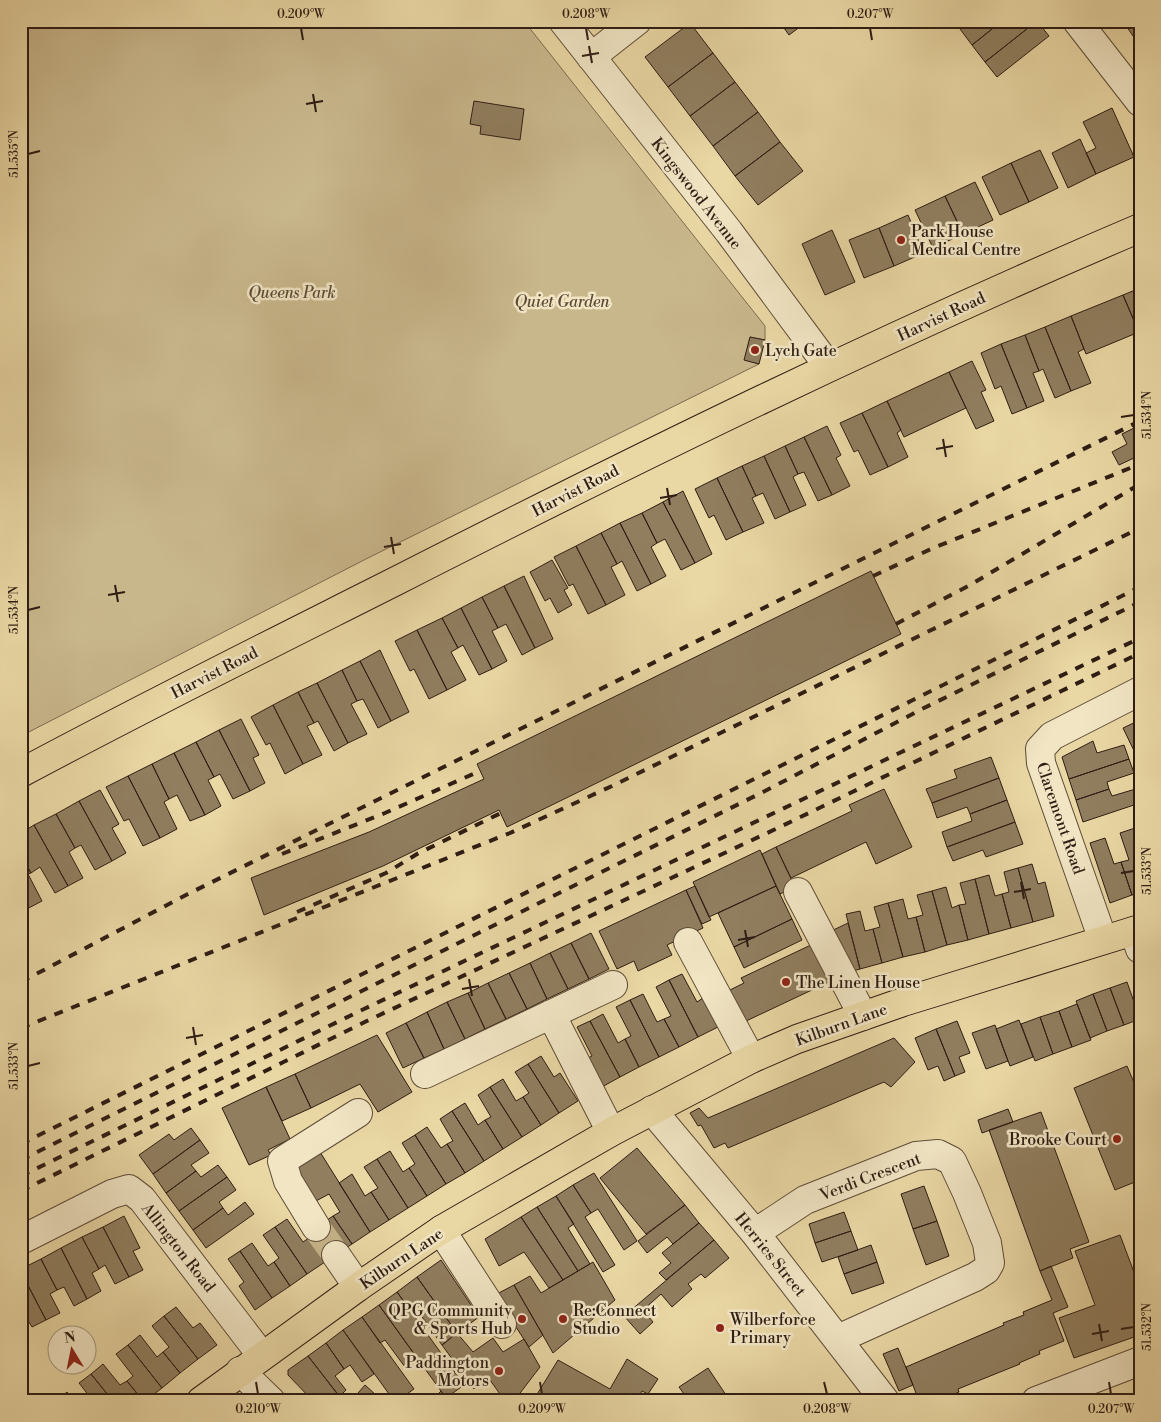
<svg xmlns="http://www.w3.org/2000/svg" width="1161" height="1422" font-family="'Libre Bodoni',serif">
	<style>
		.green { fill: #c9b78c; stroke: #7c6a50 }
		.building { fill: #907e5f; stroke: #2f1d14 }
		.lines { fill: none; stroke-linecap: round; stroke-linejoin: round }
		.minor-tunnel { stroke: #c4b287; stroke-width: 28; stroke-dasharray: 28 14; stroke-linecap: butt }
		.minor-casing { stroke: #5e4c38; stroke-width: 30 }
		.major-casing { stroke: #2f1d14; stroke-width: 30 }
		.minor { stroke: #f1e5c4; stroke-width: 28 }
		.major { stroke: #e9d7a4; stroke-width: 28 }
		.rail { stroke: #2f1d14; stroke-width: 4; stroke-dasharray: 9 9; stroke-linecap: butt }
		.ticks { fill: none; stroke: #2f1d14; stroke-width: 2 }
		.poi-dot { fill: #8f2418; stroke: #f1e5c4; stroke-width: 2 }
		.labels { text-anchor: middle; stroke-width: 5; stroke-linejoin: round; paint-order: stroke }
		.street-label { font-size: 16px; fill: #2f1d14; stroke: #f1e5c4 }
		.poi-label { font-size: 16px; fill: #2f1d14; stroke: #f1e5c4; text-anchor: start }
		.park-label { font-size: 16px; font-style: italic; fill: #5d4b38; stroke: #f1e5c4 }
		.neatline { fill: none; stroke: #2f1d14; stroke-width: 2 }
		.ticks-label { font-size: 12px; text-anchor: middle; fill: #2f1d14 }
	</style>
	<rect width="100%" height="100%" fill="#e9d7a4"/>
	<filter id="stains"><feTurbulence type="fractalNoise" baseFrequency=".004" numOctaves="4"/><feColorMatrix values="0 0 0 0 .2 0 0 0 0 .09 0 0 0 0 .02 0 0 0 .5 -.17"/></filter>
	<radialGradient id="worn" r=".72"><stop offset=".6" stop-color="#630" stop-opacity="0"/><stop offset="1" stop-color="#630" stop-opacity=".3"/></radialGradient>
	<path class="green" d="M21 21H524L765 326V340L750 337 745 360 759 364 366 559 21 736Z"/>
	<path class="building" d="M779 21H804L805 23 789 35Z
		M954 21H970L960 29Z
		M970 21H1002L972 45 960 29Z
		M1002 21H1037L985 62 972 45Z
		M1037 21 1049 36 997 77 985 62Z
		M1126 21H1140L1138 43 1124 23Z
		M690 23 713 53 668 87 645 57Z
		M713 53 735 82 690 116 668 87Z
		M735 82 758 112 713 146 690 116Z
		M474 101 524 109 520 140 480 134 481 126 470 124Z
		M1112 108 1134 157 1096 174 1086 153 1096 148 1083 122Z
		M758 112 780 142 735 176 713 146Z
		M1080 139 1096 174 1068 188 1052 153Z
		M780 142 803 171 758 205 735 176Z
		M1040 150 1058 188 1029 202 1011 163Z
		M1011 163 1029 202 1000 215 982 177Z
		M975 182 993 220 963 234 945 196Z
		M945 196 963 234 933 248 915 210Z
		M908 215 924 253 894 266 879 228Z
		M879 228 894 266 864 278 849 240Z
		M832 230 855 282 825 295 802 244Z
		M1140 288V327L1137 328 1123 295Z
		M1123 295 1139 332 1086 354 1071 316Z
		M1071 316 1084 349 1078 352 1091 383 1071 391 1045 327Z
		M1045 327 1071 391 1055 398 1043 369 1039 371 1025 335Z
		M1025 335 1039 371 1033 373 1044 401 1027 408 1001 344Z
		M750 337 765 340 759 364 744 360Z
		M1001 344 1027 408 1012 414 1001 386 995 389 981 353Z
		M972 361 986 390 981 392 994 421 976 429 949 372Z
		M949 372 966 408 904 437 887 401Z
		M887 401 901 430 897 433 908 457 888 467 862 413Z
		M862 413 888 467 870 475 858 450 854 452 840 423Z
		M1140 425V470L1134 458 1119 465 1112 452 1127 444 1122 434Z
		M827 426 841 455 836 458 850 486 832 495 804 437Z
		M804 437 832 495 818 501 804 472 798 474 785 446Z
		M785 446 798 474 793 477 806 505 790 512 764 456Z
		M764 456 790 512 775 519 763 493 756 496 742 466Z
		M742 466 756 496 752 498 764 523 743 532 717 478Z
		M717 478 743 532 726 540 714 515 709 518 695 489Z
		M683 491 712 554 695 563 663 502Z
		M663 502 695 563 681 570 665 539 657 543 642 513Z
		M642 513 657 543 651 547 666 576 651 584 620 523Z
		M620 523 651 584 637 591 622 561 617 564 601 533Z
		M601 533 617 564 611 567 625 595 606 605 576 546Z
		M576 546 606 605 588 614 573 584 569 586 554 557Z
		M552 560 568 588 564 590 572 605 558 613 550 598 545 601 530 572Z
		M871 571 901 634 507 827 499 810 383 866 264 915 251 878 369 832 484 779 477 764Z
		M524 576 553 639 535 648 504 586Z
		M504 586 535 648 522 655 506 624 498 628 482 597Z
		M482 597 498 628 492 631 507 661 492 669 461 608Z
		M461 608 492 669 479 675 463 645 458 648 442 618Z
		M442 618 458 648 451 652 466 680 447 690 417 630Z
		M417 630 447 690 429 699 414 669 410 671 395 641Z
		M380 650 409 712 391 721 360 661Z
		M360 661 391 721 378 728 363 699 357 701 342 670Z
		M342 670 357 701 351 704 367 734 348 743 317 683Z
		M317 683 348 743 334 751 318 721 314 723 298 692Z
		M298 692 314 723 307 726 322 755 303 764 273 705Z
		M273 705 303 764 285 774 270 743 266 745 251 717Z
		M241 719 259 755 253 758 265 783 250 791 219 730Z
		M1140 720V761H1139L1123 728Z
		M219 730 250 791 233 799 220 774 214 777 196 742Z
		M1093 741 1097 753 1124 745 1129 759 1069 779 1062 757Z
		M196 742 214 777 208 780 221 806 205 815 174 753Z
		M174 753 205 815 190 821 177 795 169 799 152 764Z
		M991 757 999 778 932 803 926 789 957 778 954 770Z
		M1129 759 1134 773 1107 782 1109 789 1076 800 1069 779Z
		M152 764 169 799 164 802 177 829 160 838 128 776Z
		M128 776 160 838 143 846 129 819 124 821 106 787Z
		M999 778 1007 800 970 814 967 807 937 818 932 803Z
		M1139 788 1140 803 1083 822 1076 800 1109 789 1112 796Z
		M884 789 912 847 876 864 866 842 791 878 776 847 852 811 849 805Z
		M100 790 119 824 112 828 126 853 112 861 79 801Z
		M1007 800 1015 822 947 847 942 832 972 821 970 814Z
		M79 801 112 861 95 870 81 845 75 848 56 814Z
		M56 814 75 848 69 852 83 878 68 886 34 825Z
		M1015 822 1023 844 986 857 983 850 953 861 947 847Z
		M34 825 68 886 55 893 40 867 31 873 21 855V833Z
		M1135 828 1140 843V893L1132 895 1121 862 1129 860 1120 833Z
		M1105 838 1114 864 1121 862 1132 895 1110 903 1090 843Z
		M776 847 795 887 780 894 762 854Z
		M760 850 776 886 709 917 693 882Z
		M21 855 31 873 28 874 42 901 23 911 21 907Z
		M1032 864 1038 884 1045 882 1054 916 1033 922 1018 868Z
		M1018 868 1033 922 1011 928 1002 894 1009 892 1004 872Z
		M989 875 995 896 1002 894 1011 928 989 934 975 879Z
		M975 879 989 934 968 940 959 905 966 904 960 883Z
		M695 886 711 920 702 924 686 890Z
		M776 886 792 919 734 947 718 913Z
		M946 887 952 908 959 905 968 940 947 945 932 891Z
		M686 890 703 928 667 945 672 955 638 971 634 961 617 969 599 931Z
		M932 891 947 945 925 952 916 917 923 915 917 895Z
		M903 899 908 919 916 917 925 952 903 957 888 903Z
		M888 903 903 957 882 963 873 929 880 927 874 907Z
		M860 911 865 931 873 929 882 963 860 969 846 914Z
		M792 919 802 940 744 968 734 947Z
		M848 923 860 969 846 973 825 934Z
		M591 933 609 969 589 979 571 943Z
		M571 943 589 979 568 989 550 953Z
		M813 944 831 981 744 1022 722 994 744 983 741 978Z
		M550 953 568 989 547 999 530 963Z
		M530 963 547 999 527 1009 509 973Z
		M509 973 527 1009 506 1019 488 983Z
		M682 974 697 1002 703 998 718 1027 698 1037 669 980Z
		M669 980 698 1037 679 1047 664 1019 671 1016 656 987Z
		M1127 982 1140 1019 1124 1025 1110 988Z
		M488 983 506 1019 485 1029 468 993Z
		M1110 988 1124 1025 1107 1031 1093 994Z
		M468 993 485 1029 465 1039 447 1002Z
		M643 994 657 1022 664 1019 679 1047 659 1057 630 1000Z
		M1093 994 1107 1031 1090 1038 1076 1001Z
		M630 1000 659 1057 639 1067 625 1039 631 1036 616 1007Z
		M447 1002 465 1039 444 1049 427 1012Z
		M1077 1004 1091 1040 1072 1047 1059 1011Z
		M1059 1011 1072 1047 1053 1054 1040 1017Z
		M427 1012 444 1049 424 1058 406 1023Z
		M603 1014 618 1043 625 1039 639 1067 620 1077 590 1021Z
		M1040 1017 1053 1054 1035 1061 1021 1024Z
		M1019 1020 1033 1057 1010 1066 996 1029Z
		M590 1021 620 1077 600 1088 586 1059 592 1056 577 1027Z
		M957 1021 970 1053 959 1057 965 1072 955 1076 936 1029Z
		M406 1023 424 1058 403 1068 386 1033Z
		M995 1025 1008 1061 986 1069 972 1033Z
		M936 1029 955 1076 944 1081 938 1066 928 1070 915 1038Z
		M377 1035 412 1092 378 1112 360 1084 311 1108 295 1074Z
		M894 1038 915 1062 891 1087 884 1082 728 1148 725 1143 714 1148 701 1125 698 1126 690 1113 699 1108 708 1118Z
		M541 1056 554 1077 560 1073 578 1101 559 1113 528 1064Z
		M528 1064 559 1113 541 1125 523 1097 529 1093 515 1072Z
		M1127 1066 1140 1097V1180L1115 1190 1074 1088Z
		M295 1074 311 1108 282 1121 266 1087Z
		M503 1079 516 1101 523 1097 541 1125 522 1137 490 1087Z
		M266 1087 290 1139 268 1150 271 1155 249 1165 222 1108Z
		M490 1087 522 1137 503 1149 485 1120 491 1117 478 1095Z
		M465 1103 478 1125 485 1120 503 1149 484 1161 452 1111Z
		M1008 1109 1013 1122 982 1133 978 1120Z
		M452 1111 484 1161 465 1173 447 1144 453 1141 440 1119Z
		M1041 1112 1089 1242 1070 1249 1073 1258 1040 1271 989 1130Z
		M427 1127 441 1148 447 1144 465 1173 446 1184 415 1135Z
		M191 1128 200 1140 153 1174 139 1155 169 1134 174 1140Z
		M415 1135 446 1184 427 1196 409 1168 415 1164 402 1143Z
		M200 1140 209 1153 191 1165 196 1171 166 1193 153 1174Z
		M637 1148 685 1205 646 1234 600 1178Z
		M390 1151 403 1172 409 1168 427 1196 408 1208 377 1159Z
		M320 1152 370 1232 352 1244 333 1216 340 1212 329 1194 316 1201 295 1168Z
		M377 1159 408 1208 389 1220 371 1192 378 1188 364 1167Z
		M218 1165 227 1177 179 1211 166 1193 196 1171 201 1177Z
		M594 1173 637 1241 624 1250 598 1209 591 1213 573 1185Z
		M352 1174 365 1196 371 1192 389 1220 370 1232 339 1183Z
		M227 1177 236 1190 219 1202 223 1208 193 1230 179 1211Z
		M573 1185 591 1213 585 1217 615 1265 603 1272 556 1196Z
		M924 1186 937 1221 913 1229 901 1194Z
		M556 1196 574 1224 568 1228 590 1264 578 1271 537 1207Z
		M245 1202 254 1214 206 1248 193 1230 223 1208 228 1215Z
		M685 1205 699 1223 673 1244 667 1237 647 1253 638 1241Z
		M537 1207 578 1271 563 1280 521 1217Z
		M844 1212 851 1231 815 1243 809 1224Z
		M124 1216 140 1248 133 1251 143 1270 129 1277 103 1227Z
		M333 1216 352 1244 325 1262 307 1234Z
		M521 1217 563 1280 549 1288 524 1252 499 1266 485 1239Z
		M287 1219 303 1242 309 1238 325 1262 307 1274 275 1227Z
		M937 1221 949 1256 926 1265 913 1229Z
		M699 1223 714 1240 666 1280 659 1273 671 1263 662 1253Z
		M103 1227 129 1277 115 1284 105 1265 99 1269 82 1237Z
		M275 1227 307 1274 290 1286 274 1262 279 1258 263 1235Z
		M851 1231 858 1250 822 1262 815 1243Z
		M1120 1235 1140 1288V1335L1074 1358 1059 1318 1095 1305 1075 1251Z
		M82 1237 99 1269 92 1273 101 1291 87 1299 61 1248Z
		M714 1240 729 1258 705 1278 701 1274 688 1284 692 1289 672 1307 661 1294 643 1310 653 1322 640 1334 624 1316Z
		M252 1243 268 1266 274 1262 290 1286 272 1298 240 1251Z
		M871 1245 877 1262 844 1274 838 1257Z
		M61 1248 87 1299 74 1306 64 1287 57 1290 41 1259Z
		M240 1251 272 1298 255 1310 239 1286 244 1282 228 1259Z
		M41 1259 57 1290 50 1294 60 1313 46 1320 21 1272V1269Z
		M441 1260 479 1317 457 1333 417 1277Z
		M593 1262 615 1300 553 1353 514 1285 530 1276 541 1293Z
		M877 1262 884 1283 852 1294 844 1274Z
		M1051 1266 1068 1307 1053 1313 1064 1341 1039 1351 1040 1354 1019 1363 1020 1364 958 1389 959 1392 939 1401H919L906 1367 1004 1325 1003 1323 1024 1315 1023 1312 1052 1300 1040 1271Z
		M21 1272 46 1320 32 1327 21 1309Z
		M417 1277 457 1333 442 1345 420 1314 416 1318 397 1292Z
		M514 1285 543 1335 529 1347 495 1295Z
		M397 1292 464 1385 446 1398 379 1305Z
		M379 1305 417 1358 405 1367 385 1340 380 1343 362 1317Z
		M176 1307 193 1328 200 1323 217 1345 198 1359 164 1316Z
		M164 1316 198 1359 180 1373 163 1352 169 1347 152 1326Z
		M362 1317 414 1389 397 1401H394L343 1330Z
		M343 1330 374 1374 362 1382 350 1365 344 1369 326 1343Z
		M457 1333 473 1352 493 1338 503 1352 524 1339 540 1367 514 1401H505L487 1376 474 1389 442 1345Z
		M140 1335 157 1357 163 1352 180 1373 162 1388 128 1345Z
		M326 1343 344 1369 335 1376 346 1390 343 1393 350 1401H343L308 1356Z
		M128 1345 162 1388 145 1401H143L127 1381 133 1376 116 1354Z
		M898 1348 913 1385 899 1391 883 1354Z
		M308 1356 343 1401H313L288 1375V1370Z
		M627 1359 658 1379 648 1394 642 1391 636 1401H533L558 1360 610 1389Z
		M103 1364 120 1385 127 1381 143 1401H113L91 1374Z
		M708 1368 730 1401H689L679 1387Z
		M91 1374 108 1395 113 1401H93L79 1383Z
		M365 1385 376 1395 371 1401H351Z
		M441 1391 449 1401H431Z
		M67 1392 73 1401H56Z"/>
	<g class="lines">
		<path class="minor-tunnel" d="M316 1227 336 1255"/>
		<g class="minor-casing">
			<path id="minor" d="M563 21 729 232 820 355 826 368
				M1077 21 1140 102
				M591 57 637 21
				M798 892 863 1016
				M1134 931 1140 949
				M1103 940 1041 763 1040 749 1052 736 1140 691
				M688 942 751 1059
				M551 1014 611 1132
				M425 1074 613 985
				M652 1110 755 1233 885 1401
				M316 1227 288 1181 282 1161 358 1113
				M441 1230 502 1324
				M755 1233 805 1200 916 1156 938 1154 952 1161 967 1193 987 1243 990 1263 986 1270 975 1277 838 1339
				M21 1240 112 1194 129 1189 142 1199 262 1356
				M336 1255 358 1287
				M240 1371 271 1401
				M1036 1401 1140 1361"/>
		</g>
		<g class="major-casing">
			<path id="major" d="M21 773C144 707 269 645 394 582 639 457 886 336 1140 228
				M201 1401 358 1287 441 1230 611 1132 751 1059 797 1039 903 1002 1140 929"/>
		</g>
		<use href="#minor" class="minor"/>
		<use href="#major" class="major"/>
		<path class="rail" d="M873 576 931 549 1140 464
			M896 624 970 585 1140 484
			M282 854 385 813 480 771
			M297 912 386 873 417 854 501 813
			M21 982 186 895 1140 421
			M21 1028 510 833 612 786 1140 528
			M21 1144 1140 587
			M21 1160 765 791 922 709 1140 602
			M21 1176 364 1009 1140 638
			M21 1191 369 1020 782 826 1140 653"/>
	</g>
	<path class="ticks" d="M301 28 303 40M586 28 588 40M870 28 872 40M589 46 592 63M582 56 599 53M313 94 316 112M306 104 323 101M28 154 40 151M1121 417 1134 415M943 439 946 457M936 449 953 446M667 488 670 505M660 498 677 495M391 537 394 554M384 547 401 544M115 585 118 602M108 595 125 592M28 610 40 607M1121 873 1134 871M1021 882 1024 899M1014 892 1031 889M745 930 748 947M738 940 755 937M469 979 472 996M462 989 479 986M193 1027 196 1045M186 1038 203 1035M28 1066 40 1063M1099 1324 1102 1341M1121 1329 1134 1327M1092 1334 1109 1331M256 1382 258 1394M540 1382 542 1394M824 1382 827 1394M1109 1382 1111 1394"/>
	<g class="poi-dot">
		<circle cx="901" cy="240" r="5"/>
		<circle cx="755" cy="350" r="5"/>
		<circle cx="786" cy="982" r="5"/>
		<circle cx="1117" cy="1139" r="5"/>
		<circle cx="522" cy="1319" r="5"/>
		<circle cx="563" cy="1319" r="5"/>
		<circle cx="720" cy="1328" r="5"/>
		<circle cx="499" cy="1371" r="5"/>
	</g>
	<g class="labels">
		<g class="street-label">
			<text transform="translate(697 193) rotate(52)" y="6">Kingswood Avenue</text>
			<text transform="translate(941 316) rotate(-25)" y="6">Harvist Road</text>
			<text transform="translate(575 490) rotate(-27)" y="6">Harvist Road</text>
			<text transform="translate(214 672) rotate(-27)" y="6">Harvist Road</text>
			<text transform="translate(1061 818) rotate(71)" y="6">Claremont Road</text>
			<text transform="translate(841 1024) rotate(-20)" y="6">Kilburn Lane</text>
			<text transform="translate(870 1176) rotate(-21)" y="6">Verdi Crescent</text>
			<text transform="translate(179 1247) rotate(52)" y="6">Allington Road</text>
			<text transform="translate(771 1254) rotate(51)" y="6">Herries Street</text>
			<text transform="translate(401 1258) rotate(-34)" y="6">Kilburn Lane</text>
		</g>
		<g class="poi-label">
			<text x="911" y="237">Park House<tspan x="911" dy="18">Medical Centre</tspan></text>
			<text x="765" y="356">Lych Gate</text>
			<text x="796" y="988">The Linen House</text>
			<text x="1107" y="1145" text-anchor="end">Brooke Court</text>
			<text x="512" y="1316" text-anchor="end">QPG Community<tspan x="512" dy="18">&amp; Sports Hub</tspan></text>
			<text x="573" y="1316">Re:Connect<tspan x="573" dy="18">Studio</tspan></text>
			<text x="730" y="1325">Wilberforce<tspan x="730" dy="18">Primary</tspan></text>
			<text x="489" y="1368" text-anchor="end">Paddington<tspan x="489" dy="18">Motors</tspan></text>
		</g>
		<g class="park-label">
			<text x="292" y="298">Queens Park</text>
			<text x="562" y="307">Quiet Garden</text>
		</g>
	</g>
	<rect width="1161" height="1422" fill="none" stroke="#e9d7a4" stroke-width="55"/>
	<g transform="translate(72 1350) rotate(350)"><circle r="24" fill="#f1e5c4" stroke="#a3957e"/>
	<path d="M0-4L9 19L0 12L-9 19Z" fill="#8f2418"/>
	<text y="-8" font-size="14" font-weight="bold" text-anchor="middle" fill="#2f1d14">N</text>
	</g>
	<rect x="28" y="28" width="1106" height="1366" class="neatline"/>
	<g class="ticks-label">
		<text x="301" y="18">0.209°W</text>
		<text x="586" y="18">0.208°W</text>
		<text x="870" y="18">0.207°W</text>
		<text transform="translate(14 154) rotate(-90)" y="4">51.535°N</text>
		<text transform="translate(1147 415) rotate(-90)" y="4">51.534°N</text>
		<text transform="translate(14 610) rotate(-90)" y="4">51.534°N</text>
		<text transform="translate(1147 871) rotate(-90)" y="4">51.533°N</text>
		<text transform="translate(14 1066) rotate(-90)" y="4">51.533°N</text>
		<text transform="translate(1147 1327) rotate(-90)" y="4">51.532°N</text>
		<text x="258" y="1413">0.210°W</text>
		<text x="542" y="1413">0.209°W</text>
		<text x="827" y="1413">0.208°W</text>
		<text x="1111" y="1413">0.207°W</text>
	</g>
	<rect width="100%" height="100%" filter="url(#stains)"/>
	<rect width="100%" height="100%" fill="url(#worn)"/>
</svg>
